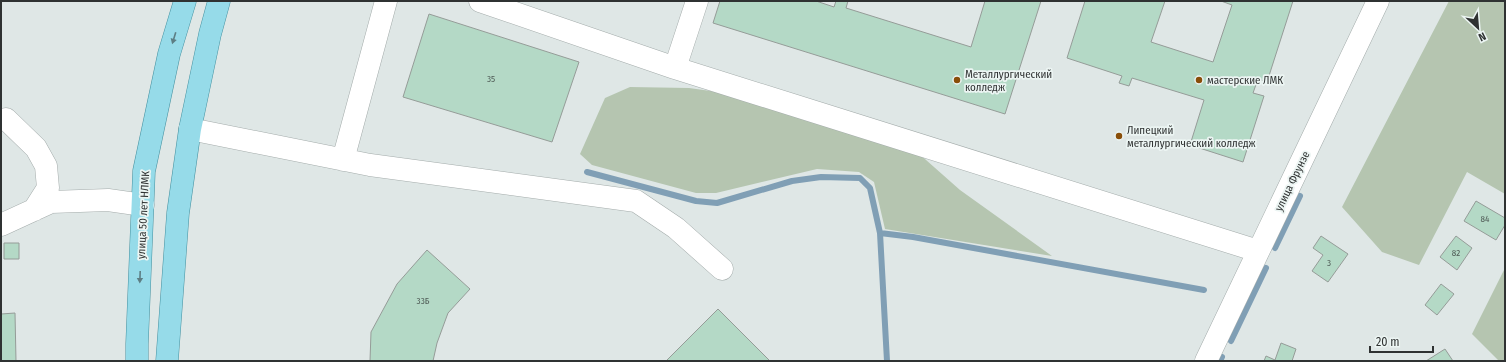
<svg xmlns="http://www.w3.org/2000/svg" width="1506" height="362" font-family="'Fira Sans Condensed',sans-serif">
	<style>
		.green { fill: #b5c5b0 }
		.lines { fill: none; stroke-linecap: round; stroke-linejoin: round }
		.stream { stroke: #809fb5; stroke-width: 6 }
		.building { fill: #b4d9c6; stroke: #959c98 }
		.minor-casing { stroke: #a4acab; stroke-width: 23 }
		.major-casing { stroke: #44909f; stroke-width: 23 }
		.minor { stroke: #fff; stroke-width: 22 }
		.major { stroke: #96dbe9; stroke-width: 22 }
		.oneway { fill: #5d7e84 }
		.poi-dot { fill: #894e09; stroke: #ecf5f3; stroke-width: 1.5 }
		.labels { text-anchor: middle; stroke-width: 3.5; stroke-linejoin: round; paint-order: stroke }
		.number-label { font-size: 9px; fill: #505c57 }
		.poi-label { font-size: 11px; fill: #2f3232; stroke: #ecf5f3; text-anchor: start }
		.street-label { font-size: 11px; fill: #2f3232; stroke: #ecf5f3 }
	</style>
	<rect width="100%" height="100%" fill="#dfe7e6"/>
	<path class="green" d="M1449 1H1505V194L1467 172 1419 265 1382 252 1342 207Z
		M630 87 689 88 725 93 917 152 960 190 1052 256 885 229 874 182 859 172 817 169 716 193H696L592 165 580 154 605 98Z
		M1505 268V361H1499L1472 334Z"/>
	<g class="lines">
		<path class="stream" d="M587 172 696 201 717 203 792 181 821 177 860 178 870 188 880 233 887 361
			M880 233 913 237 1204 290
			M1275 248 1300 196
			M1231 341 1266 268
			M1220 361 1222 357"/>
	</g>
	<path class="building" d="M720 1H816L834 7 836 1H848L846 8 971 47 985 1H1041L1005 114 713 23Z
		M1085 1H1165L1151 42 1213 62 1232 5 1221 1H1293L1267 82 1258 79 1253 93 1264 96 1243 162 1190 145 1204 100 1132 78 1129 86 1119 83 1122 76 1067 58Z
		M429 14 579 62 552 142 403 97Z
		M1476 201 1505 218V225L1496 240 1464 221Z
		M1321 236 1348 254 1328 282 1312 271 1323 255 1313 248Z
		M1456 236 1472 248 1457 270 1440 257Z
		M4 243H19V259H4Z
		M427 250 470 289 448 313 437 343 433 361H370L371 332 397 284Z
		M1441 284 1454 294 1437 315 1425 305Z
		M718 309 770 361H666Z
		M15 313 16 361H1V314Z
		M1281 343 1296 349 1292 361H1264L1266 356 1275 360Z
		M1445 349 1453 361H1426Z"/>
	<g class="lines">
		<g class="minor-casing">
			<path id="minor" d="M480 1 675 68 1258 251
				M675 68 697 1
				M6 119 36 148 46 166 48 188 34 210
				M190 129 370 165 636 201 676 228 722 269
				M343 160 386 1
				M1 225 51 202 108 200 143 205
				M1206 361 1378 1"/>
		</g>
		<g class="major-casing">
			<path id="major" d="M137 361V344L144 171 169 54 185 1
				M167 361 178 213 190 129 210 34 219 1"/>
		</g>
		<use href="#minor" class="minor"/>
		<use href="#major" class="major"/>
	</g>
	<defs><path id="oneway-solid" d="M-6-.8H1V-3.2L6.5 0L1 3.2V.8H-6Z"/></defs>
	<g class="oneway">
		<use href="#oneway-solid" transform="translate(174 38) rotate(107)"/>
		<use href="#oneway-solid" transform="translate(140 277) rotate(92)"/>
	</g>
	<g class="poi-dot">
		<circle cx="957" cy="80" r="4"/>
		<circle cx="1199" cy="80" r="4"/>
		<circle cx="1119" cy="136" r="4"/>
	</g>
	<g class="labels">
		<g class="number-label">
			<text x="491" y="82">35</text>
			<text x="1485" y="222">84</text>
			<text x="1456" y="256">82</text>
			<text x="1329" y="266">3</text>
			<text x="423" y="304">33Б</text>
		</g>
		<g class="poi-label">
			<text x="965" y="78">Металлургический<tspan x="965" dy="13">колледж</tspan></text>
			<text x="1207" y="84">мастерские ЛМК</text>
			<text x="1127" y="134">Липецкий<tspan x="1127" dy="13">металлургический колледж</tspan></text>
		</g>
		<g class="street-label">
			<text transform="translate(1292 181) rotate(-64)" y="4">улица Фрунзе</text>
			<text transform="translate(143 215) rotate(-87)" y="4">улица 50 лет НЛМК</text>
		</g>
	</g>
	<rect width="1506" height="362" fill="none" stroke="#2f3232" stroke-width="4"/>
	<g transform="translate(1478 28) rotate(154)" stroke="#ecf5f3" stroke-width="3" paint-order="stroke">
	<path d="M0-3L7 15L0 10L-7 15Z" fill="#2f3232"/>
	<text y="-6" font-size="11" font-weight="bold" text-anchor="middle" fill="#2f3232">N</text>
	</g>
	<path d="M1370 346v6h63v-6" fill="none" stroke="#2f3232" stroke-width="2"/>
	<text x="1376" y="346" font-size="12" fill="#2f3232" stroke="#ecf5f3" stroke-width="3" paint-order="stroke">20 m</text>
</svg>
